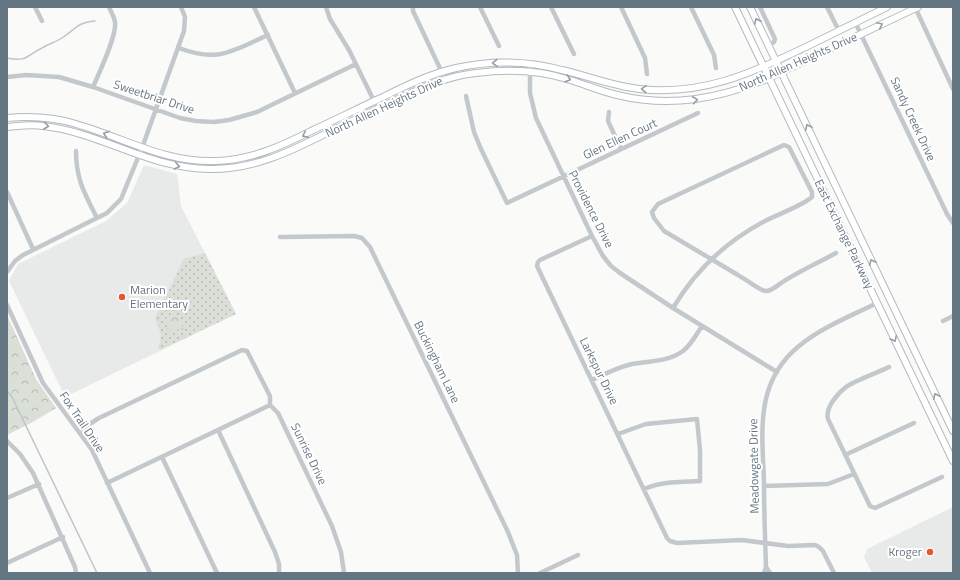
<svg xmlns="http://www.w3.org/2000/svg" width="960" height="580" font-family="'Titillium Web',sans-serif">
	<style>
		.built { fill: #e8e9e9 }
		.grass { fill: url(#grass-dots) }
		.forest { fill: url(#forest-crowns) }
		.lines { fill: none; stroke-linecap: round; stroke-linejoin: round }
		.stream { stroke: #bbc7cb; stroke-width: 1.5 }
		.secondary-casing { stroke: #b3babf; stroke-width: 8 }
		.street { stroke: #c3c8cc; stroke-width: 4.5 }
		.secondary { stroke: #fff; stroke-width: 6 }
		.oneway { stroke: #939fa8 }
		.poi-dot { fill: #e4572e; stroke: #fff; stroke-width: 1.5 }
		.labels { text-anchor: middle; stroke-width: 4; stroke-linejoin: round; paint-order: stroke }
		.street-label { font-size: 12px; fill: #657683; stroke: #fff }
		.poi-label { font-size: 12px; fill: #657683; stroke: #fff; text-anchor: start }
	</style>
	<defs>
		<pattern id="grass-dots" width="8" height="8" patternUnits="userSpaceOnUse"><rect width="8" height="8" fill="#dadfd7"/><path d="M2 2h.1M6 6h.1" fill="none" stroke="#b4b9b4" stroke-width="1.8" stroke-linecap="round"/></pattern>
		<pattern id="forest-crowns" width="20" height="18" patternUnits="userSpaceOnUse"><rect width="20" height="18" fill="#dadfd7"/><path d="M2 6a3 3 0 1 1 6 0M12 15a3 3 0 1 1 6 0" fill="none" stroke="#b4b9b4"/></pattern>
	</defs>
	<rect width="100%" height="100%" fill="#fafaf8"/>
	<path class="built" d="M144 165 177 174 181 206 236 314 65 397 9 281 18 264 106 221 127 203Z
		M953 507V573H872L864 557 867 549Z"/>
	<path class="grass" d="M205 253 236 314 160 350 158 346C164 337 159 328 155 318L184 259Z"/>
	<path class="forest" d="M171 314C178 316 183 324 183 330H178L176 328 170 331 168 330 167 326 164 324 163 321Z
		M7 315 36 379 56 408 33 422 7 435Z"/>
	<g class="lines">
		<path class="stream" d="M7 58C28 62 25 56 42 48 48 44 56 42 62 38 76 29 76 23 95 21
			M7 391 12 397 97 573"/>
		<g class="secondary-casing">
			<path id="secondary" d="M735 7 953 461
				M750 7 953 431
				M7 118C30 116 53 117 76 124 122 137 165 163 215 161 250 160 280 147 311 131 335 120 359 108 383 97 407 85 430 74 456 68 491 60 528 61 562 70 588 76 612 86 639 89 704 96 751 73 808 46 834 33 861 20 887 7
				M7 127C19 126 31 124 43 126 101 132 151 170 212 169 254 169 289 152 325 134 348 123 371 112 394 101 421 88 447 76 476 73 507 69 538 70 567 79 584 84 600 91 617 95 670 108 719 99 769 78L918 7"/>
		</g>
		<path class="street" d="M35 7 42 21
			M254 7 295 93
			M326 7 330 19 349 50 378 109
			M413 7V11L445 79
			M480 7 499 46
			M551 7 574 54
			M621 7 645 58 647 74
			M691 7 714 55 716 68
			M760 7 775 39 774 42 769 45
			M827 7 839 31
			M915 7 953 89
			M855 22 947 214 953 223
			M179 48C218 63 232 51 268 35
			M531 64 530 72V93L536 118 592 236 603 256 611 266 620 273 673 308 777 372
			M7 77 26 75 59 77 93 87 180 118 196 121 214 122 229 120 257 112 356 64
			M93 87C99 73 117 36 115 22 114 16 111 12 109 7
			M466 96 474 132 481 149 507 203 698 113
			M609 112 608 121 621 149
			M76 151C76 180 85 194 97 218
			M7 192 33 249
			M592 236 540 260 538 262 537 266 667 538 670 541 677 543 742 540 788 546 815 545 819 547 823 551 834 573
			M280 237 354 236 362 238 370 247 508 532 517 555 518 573
			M7 272 15 261 23 255 107 213 121 199 142 148 184 31 185 17 181 7
			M7 305 43 383 92 450 150 573
			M673 308C695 271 727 241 765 221 778 214 802 206 812 197V192L789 147 784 145 658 204 652 212 654 218 664 231 738 275 741 277C747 280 758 289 765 291 770 292 777 286 781 283 799 271 818 263 836 253
			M943 321 953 316
			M889 367C877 373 856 380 846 387 837 394 825 408 828 419L870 506 875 508 942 477
			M592 380C605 374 618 367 632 364 649 361 668 362 683 351 691 345 696 335 702 326
			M218 430 275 552 279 564V573
			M79 431 99 418 242 350 247 351 270 396V405L278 413 332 526 341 552 344 573
			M618 434 646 424 697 419 700 450V481C681 482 662 481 644 489
			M7 441 20 454 33 473 75 567 76 573
			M845 455 914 423
			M162 457 217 573
			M107 483 270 405
			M764 486 828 484 854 474
			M7 498 39 484
			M7 563 63 537
			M766 567 770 573
			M540 573 578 555
			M764 573 766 567C765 538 764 510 764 481 762 430 755 382 799 346 822 327 851 316 877 303"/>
		<use href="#secondary" class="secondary"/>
	</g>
	<defs><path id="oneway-chevron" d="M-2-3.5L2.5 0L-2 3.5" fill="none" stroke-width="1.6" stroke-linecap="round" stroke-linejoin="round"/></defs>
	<g class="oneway">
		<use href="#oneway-chevron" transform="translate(757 21) rotate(-115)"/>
		<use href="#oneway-chevron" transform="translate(880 25) rotate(-25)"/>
		<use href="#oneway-chevron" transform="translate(495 63) rotate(178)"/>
		<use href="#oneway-chevron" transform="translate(568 79) rotate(17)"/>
		<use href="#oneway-chevron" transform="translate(644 89) rotate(-176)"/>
		<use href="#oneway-chevron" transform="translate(695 100) rotate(-8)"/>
		<use href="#oneway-chevron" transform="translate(46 126) rotate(7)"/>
		<use href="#oneway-chevron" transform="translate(808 127) rotate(-115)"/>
		<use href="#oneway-chevron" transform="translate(106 134) rotate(-160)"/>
		<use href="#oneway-chevron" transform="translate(305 135) rotate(154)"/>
		<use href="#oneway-chevron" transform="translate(177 166) rotate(11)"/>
		<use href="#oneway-chevron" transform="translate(872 262) rotate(-115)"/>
		<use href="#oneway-chevron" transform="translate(894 339) rotate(64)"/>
		<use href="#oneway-chevron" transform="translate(936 396) rotate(-115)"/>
	</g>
	<g class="poi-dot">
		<circle cx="122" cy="297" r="4"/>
		<circle cx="930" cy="552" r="4"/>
	</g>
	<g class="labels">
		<g class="street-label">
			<text transform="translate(798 62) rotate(-24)" y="4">North Allen Heights Drive</text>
			<text transform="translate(154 97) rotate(18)" y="4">Sweetbriar Drive</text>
			<text transform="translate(384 107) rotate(-25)" y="4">North Allen Heights Drive</text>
			<text transform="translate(913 119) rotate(65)" y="4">Sandy Creek Drive</text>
			<text transform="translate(620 139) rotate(-25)" y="4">Glen Ellen Court</text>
			<text transform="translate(591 209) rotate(63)" y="4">Providence Drive</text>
			<text transform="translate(844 234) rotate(64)" y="4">East Exchange Parkway</text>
			<text transform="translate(437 362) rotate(64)" y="4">Buckingham Lane</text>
			<text transform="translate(599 371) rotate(64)" y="4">Larkspur Drive</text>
			<text transform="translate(82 422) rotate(56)" y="4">Fox Trail Drive</text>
			<text transform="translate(309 454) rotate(64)" y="4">Sunrise Drive</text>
			<text transform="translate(754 466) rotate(-91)" y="4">Meadowgate Drive</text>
		</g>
		<g class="poi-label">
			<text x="130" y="294">Marion<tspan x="130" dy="14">Elementary</tspan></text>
			<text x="922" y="556" text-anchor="end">Kroger</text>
		</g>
	</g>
	<rect width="960" height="580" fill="none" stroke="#657683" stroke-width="16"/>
</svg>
